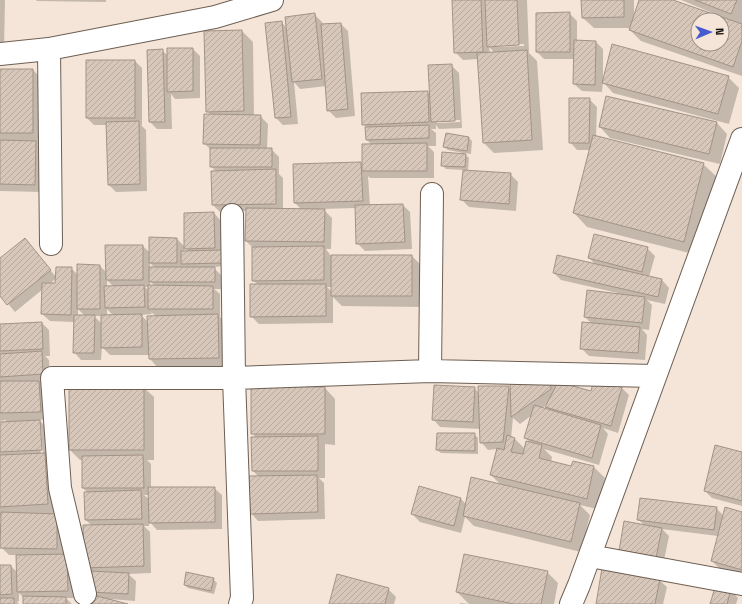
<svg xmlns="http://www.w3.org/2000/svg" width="742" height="604" font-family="'Space Grotesk',sans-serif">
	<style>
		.shadow { fill: #0003; fill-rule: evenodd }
		.building { fill: url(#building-hatch); stroke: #a29387; fill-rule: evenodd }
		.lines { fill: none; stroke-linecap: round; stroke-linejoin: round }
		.minor-casing { stroke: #6d5f54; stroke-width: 24 }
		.minor { stroke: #fff; stroke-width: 22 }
	</style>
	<defs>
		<pattern id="building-hatch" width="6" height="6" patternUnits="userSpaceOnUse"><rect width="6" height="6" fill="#d7c7ba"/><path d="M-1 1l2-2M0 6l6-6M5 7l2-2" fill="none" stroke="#b8aa9f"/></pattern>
	</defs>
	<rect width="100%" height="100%" fill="#f5e5d8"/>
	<path class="shadow" d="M0 0H5L4 48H0Z
		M36 0H106V2L37 1Z
		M453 0H527L529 53 537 61 543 150 494 153 484 143 478 59 463 60 455 52ZM524 44V46L497 47V45ZM489 47 495 53H490Z
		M582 0H634V17L640 0H670L718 17V15L681 0H742V76L641 41 630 30 631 28H594L583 18ZM698 20H722V44H698Z
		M569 13 577 21V41L596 42 603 49V80L728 77 739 88 729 124 613 93 603 82 602 92 582 91 574 84V59H544L537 52Z
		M315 15 322 22 323 25 341 24 348 31 355 116 336 118 328 110 327 86 300 89 294 82 298 124 283 125 276 118 281 22 288 29Z
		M242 31 253 42 254 116H260L268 124 267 149H271L279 157V174L283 178V210H302L295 203 360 163 363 165 372 145 367 140 366 127 363 124 427 92 430 95 451 65 459 73 462 128 439 129 436 125V129H431L436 133V146H428L434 152V178H370L368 176 370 206 403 205 410 212 412 249 365 251 357 243 356 208 323 209 332 218 331 249H326L331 256H412L423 267 422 307 342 306 333 297V323L259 324 251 316 258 285 253 280V248L246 241 247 211 220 212 213 205 216 172 211 166V150L204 143 211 115 207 111ZM460 120V122L437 123V121ZM327 287H332V292Z
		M193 49 200 56V98L175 99 171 94 172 129H157L150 122 162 50 168 56Z
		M135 61 142 68V125H141L146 130 147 191 116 192 109 185 107 125H94L87 118Z
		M0 70H33L43 80 44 144H37L43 149 42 192 0 191Z
		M589 99 597 107 596 137 703 164 717 177 697 255 587 227 574 213 590 150H577L570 142Z
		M717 123 727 134 720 164 610 138 600 127Z
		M469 138 472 141 471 154 464 153 469 158 468 171 510 174 518 182 516 211 469 207 461 199 464 170 446 169 442 165 463 154V153L448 150 444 147Z
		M214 213 221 221 225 266 213 267 222 276V289H214L220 294V317L228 326 229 368 160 370 150 359 149 355H110L102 347 101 360H81L74 352V322L50 321 42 314 43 289 15 312 0 294V259L25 239 56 277 71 268 78 275 100 266 106 272 143 246 150 253 177 239 185 247ZM184 247 189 252H184ZM150 263 155 268H150ZM56 278V284H50ZM107 280 114 287H107ZM150 281 155 286H150ZM145 287H149V291ZM78 309 85 316H78ZM107 309 114 316H107ZM151 312 157 317 149 323 141 315 152 314ZM94 316H102V324Z
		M647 248 655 256 649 277 662 280 669 288 665 304 647 300 652 305 649 330 642 329 647 335 645 360 589 356 581 348 592 324 585 317 618 293 561 280 554 273 596 265 589 258Z
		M42 323 49 330 50 356H45L49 360 50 382H40L46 389 48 419 39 420 47 428 64 522V555L74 562 75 598H66L72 604H23L24 598 19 593V601L17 602 19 604H0V566H11L17 572V555H9L1 547 2 517 0 518V423L6 422V420L0 421V325ZM39 427H41L43 455H41Z
		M550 380 557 387 592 392 622 388 629 395 618 433 603 428 608 434 599 465 544 449 552 457 551 462 572 467 573 462 594 467 605 478 597 509 580 505 590 515 581 552 474 526 465 517 461 533 420 522 412 514 420 488 461 499 466 504 502 486 491 475 497 449 488 450 481 442V429L440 427 433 419 474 388 479 393 508 387 512 390ZM548 403 546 407 551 412 541 409ZM532 415 525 438 531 443 525 449 514 438H511L513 418 520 424Z
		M143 387 154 397V460H147L151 464V488H214L222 495V529L157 530 149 521V526H144L150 532 151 573 128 574 136 581 135 601 110 599 124 604H92L85 567 92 526 86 520 88 493 83 488V460H80L70 450ZM144 495H149L150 500Z
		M325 388 335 399V445L325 444V478H319L324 483 325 519 258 521 251 513 259 477 253 471 256 438 252 433Z
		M474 434 478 438V454L441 453 437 450Z
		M742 453V506L712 498 705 491Z
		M716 508 724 516 742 513V574L719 568 712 561 718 536 662 529 669 536 663 565 628 558 644 525 639 520Z
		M547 572 558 583 554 604H460V603L469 604 457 592Z
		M213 579 217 583 214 594 188 588 185 585Z
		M659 580 667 587 663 604H597Z
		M388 589 396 597 394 604H330Z
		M731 590 738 598 736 604H711Z"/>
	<path class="building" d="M452 0H481L483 52 454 53Z
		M485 0H517L519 45 487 47Z
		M581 0H624V17L582 18Z
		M639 0H673L742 24V41L733 67 629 30ZM698 20H722V44H698Z
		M695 0H737L731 14Z
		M570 12V52H536V13Z
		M315 13 322 79 292 82 285 17Z
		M282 21 291 117 275 118 265 23Z
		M341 23 348 109 327 111 321 24Z
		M242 30 244 111 206 112 204 31Z
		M574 40 596 41 595 85 573 84Z
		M612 44 729 76 718 114 602 83Z
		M167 48H193V91L167 92Z
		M163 49 165 122H149L147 50Z
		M527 50 532 140 483 143 477 53Z
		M86 60H135V118H86Z
		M452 64 455 121 431 122 428 65Z
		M0 69H33V133H0Z
		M428 91 429 122 362 125 361 93Z
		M606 96 717 122 709 154 599 127Z
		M569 98H590L589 143H569Z
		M204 114 261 115 260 145 203 144Z
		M139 121 140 184 108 185 106 122Z
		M429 125V138L366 140 365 127Z
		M446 133 469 137 467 151 443 147Z
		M593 135 704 163 684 242 573 213Z
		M0 140 36 141 35 185 0 184Z
		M427 143V171H362V144Z
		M210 148H272V167H210Z
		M442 152 466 154 465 167 441 166Z
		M361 162 363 201 294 203 293 164Z
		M276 169V204L212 205 211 171Z
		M463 170 511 173 509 204 460 200Z
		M403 204 405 242 356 244 355 205Z
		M246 208 325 209 324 242 245 241Z
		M214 212 215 248 184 249V213Z
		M594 234 648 247 642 272 588 258Z
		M149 237 177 238V263H149Z
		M25 238 51 270 7 305 0 296V258Z
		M105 245H143V280H106Z
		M324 246V280L252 281V247Z
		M222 250V263L181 264V251Z
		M331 255H412V296H331Z
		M557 255 662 279 658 297 553 273Z
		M77 264 100 265V309H77Z
		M56 267H72L71 315 41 314 42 283H55Z
		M149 267H215V282H149Z
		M250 284H326V316L250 317Z
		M144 285 145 307 105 308 104 286Z
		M148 285 213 286V309H148Z
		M587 290 645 297 642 323 584 317Z
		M142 314V347L101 348V315Z
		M218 314 219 358 149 359 147 316Z
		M74 315H95L94 353H73Z
		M42 322 43 349 0 351V324Z
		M582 322 640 327 638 353 580 349Z
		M42 351 43 374 0 377V354Z
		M550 379 551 389 511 417 510 380Z
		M594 379 622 387 611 426 545 407 558 382 591 391Z
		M0 381H39L41 412 0 413Z
		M434 385 475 387 473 422 432 420Z
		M69 386H144V450H69Z
		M251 386 325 387V434H251Z
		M478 386H509L503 442 480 443Z
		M534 405 601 425 592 458 524 438Z
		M40 420 42 450 0 452V422Z
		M437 433H475V451L436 450Z
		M507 435 515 438 511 452 523 454 526 441 542 445 539 458 571 466 573 461 594 466 587 499 490 475 497 448 504 450Z
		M318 436V471H252L251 437Z
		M715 445 742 452V501L704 491Z
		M45 453 48 504 0 507V455Z
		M143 455 144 488H82V456Z
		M317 475 318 512 250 514 249 476Z
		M471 477 580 503 571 542 463 516Z
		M419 486 461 498 454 526 411 514Z
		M148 487H215V522L149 523Z
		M141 490 142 519 85 520 84 492Z
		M640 498 717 507 714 530 637 520Z
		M725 507 742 512V570L711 561Z
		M1 512 57 514V549L0 548Z
		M624 521 662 528 656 558 619 551Z
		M143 524 144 566 84 568 83 525Z
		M67 554 68 591 17 592 16 555Z
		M464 554 548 571 541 604H514L456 592Z
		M0 565H11L12 594 0 595Z
		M602 568 660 579 655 604H596Z
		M91 571 129 573 128 594 90 592Z
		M186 572 214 578 211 591 184 585Z
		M337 574 389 588 385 604H329Z
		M716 584 731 589 727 604H710Z
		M93 595 128 604H91Z
		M23 596 66 597V604H23Z
		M0 598H14V604H0Z"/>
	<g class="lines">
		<g class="minor-casing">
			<path id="minor" d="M49 49 51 244
				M0 54 49 49 215 17 272 0
				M232 215 234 378 242 598 240 604
				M430 371 432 194
				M590 556 742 584
				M85 594 60 488 52 378H234L430 371 655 376
				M571 604 579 585 742 139"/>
		</g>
		<use href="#minor" class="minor"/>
	</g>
	<g transform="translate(710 32) rotate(88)"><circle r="19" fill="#f5e5d8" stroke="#9c9086"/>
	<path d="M0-3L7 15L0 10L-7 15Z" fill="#485acf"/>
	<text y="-6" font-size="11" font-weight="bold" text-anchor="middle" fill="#16100c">N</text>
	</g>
</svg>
